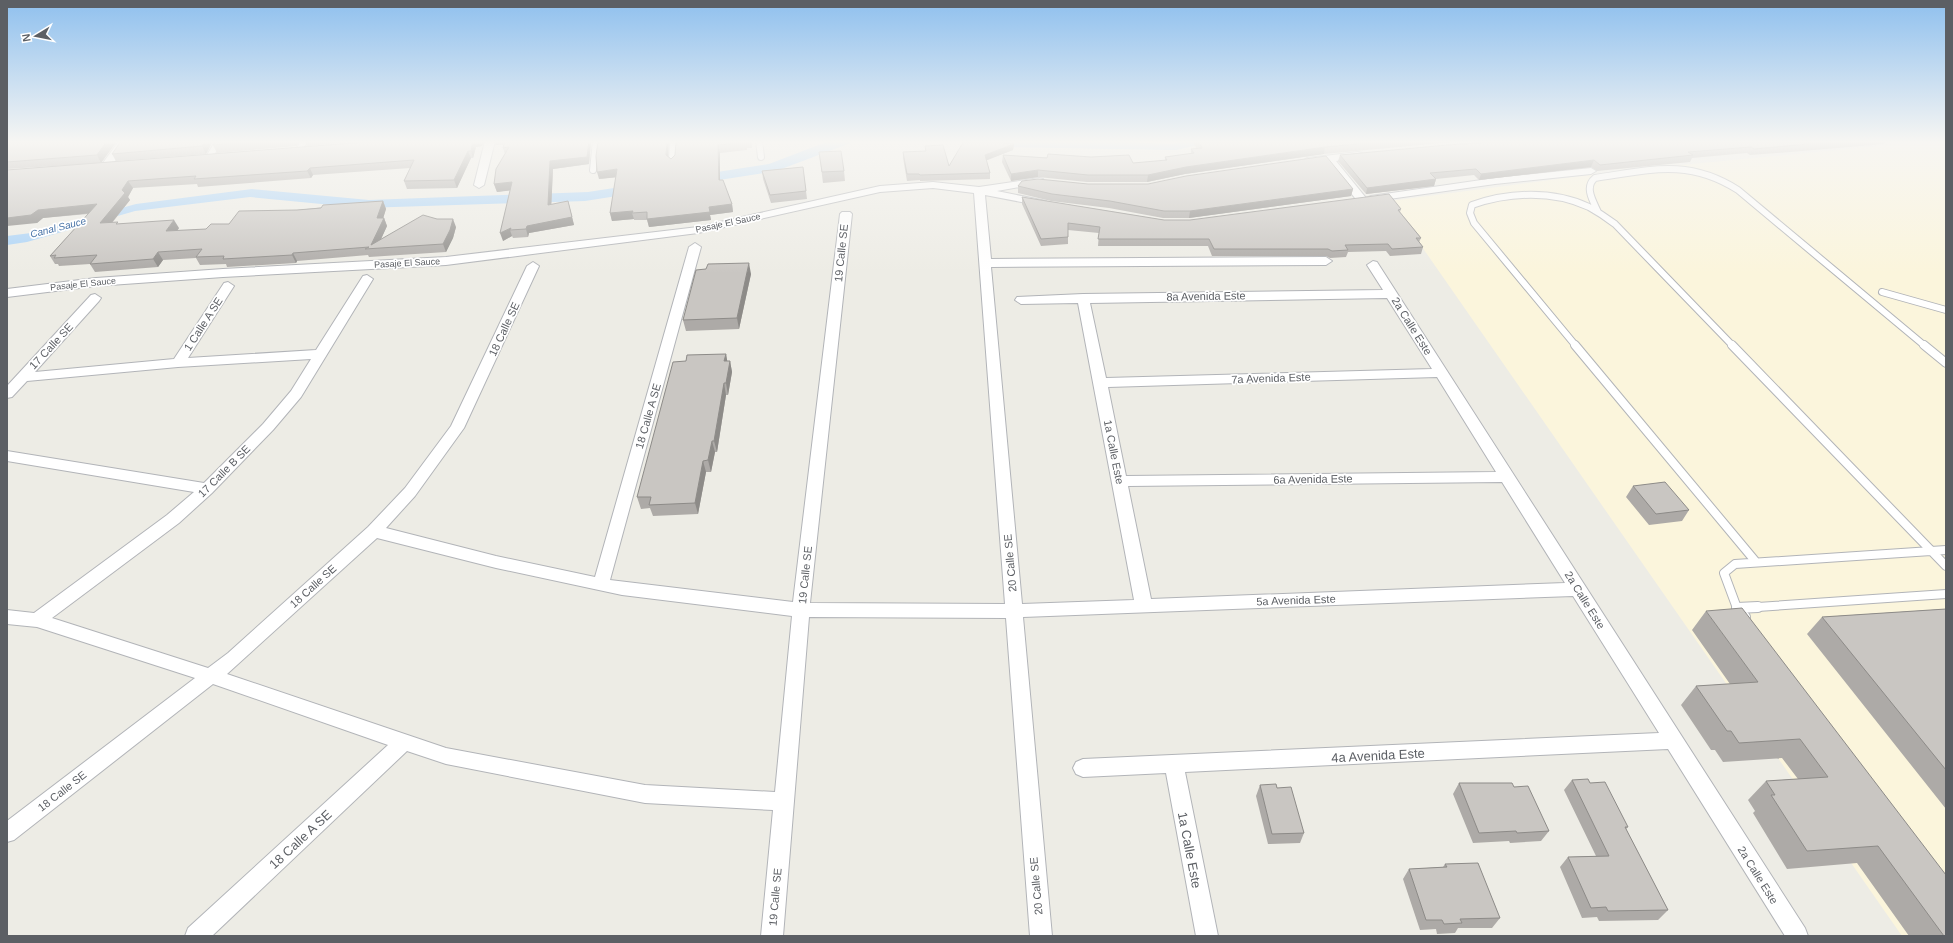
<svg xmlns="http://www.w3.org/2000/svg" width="1953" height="943" font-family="Helvetica,sans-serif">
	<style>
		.commercial { fill: #fbf5dc }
		.water { fill: #abd3f7 }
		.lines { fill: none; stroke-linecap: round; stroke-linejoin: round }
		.service-far2-casing { stroke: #b2b4b8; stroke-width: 8 }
		.service-far1-casing { stroke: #b2b4b8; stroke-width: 10 }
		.service-casing { stroke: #b2b4b8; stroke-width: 12 }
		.minor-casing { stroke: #b2b4b8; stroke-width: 2 }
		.service-far2 { stroke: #fff; stroke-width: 6 }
		.service-far1 { stroke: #fff; stroke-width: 8 }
		.service { stroke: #fff; stroke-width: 10 }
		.minor { fill: #fff; fill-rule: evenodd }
		.wall { fill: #adaaa7 }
		.shaded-wall { fill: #8d8b88 }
		.building { fill: #c9c6c2; stroke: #8d8b88 }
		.labels { text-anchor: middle; stroke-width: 3.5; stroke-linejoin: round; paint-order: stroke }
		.far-street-label { font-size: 9px; fill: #5c5f64; stroke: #fff }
		.far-water-label { font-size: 10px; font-style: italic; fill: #4974a8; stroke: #fff }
		.street-label { font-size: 11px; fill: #5c5f64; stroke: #fff }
		.near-street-label { font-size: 13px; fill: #5c5f64; stroke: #fff }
	</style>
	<rect width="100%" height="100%" fill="#edece5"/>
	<path class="commercial" d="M1930 141H1946V936H1902L1390 201 1619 171Z"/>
	<path class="water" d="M829 141H856L776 171 585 201 363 208 250 197 135 211 27 242 7 245V236L31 233 136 204 252 189 369 200 588 192 769 164Z
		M964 141H1100L1173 144 1186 141H1216L1176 150 1001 147Z"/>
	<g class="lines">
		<g class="service-far2-casing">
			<path id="service-far2" d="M759 141 761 157
				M299 151 304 141
				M208 159 219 141
				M672 162 673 141
				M593 170 596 141
				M1598 212C1593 201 1584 187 1595 178 1650 170 1688 158 1738 190L1925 346
				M1882 292 1946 310
				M1576 346 1474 223 1470 213 1472 205C1509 192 1553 190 1589 207 1598 212 1607 218 1615 224L1733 346"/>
		</g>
		<g class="service-far1-casing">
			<path id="service-far1" d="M1575 345 1756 562
				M1732 345 1946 566
				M1924 345 1946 363
				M1737 608 1724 573 1735 564 1946 550
				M1743 608 1946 594"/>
		</g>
		<g class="service-casing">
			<path id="service" d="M1745 617 1737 608 1758 607"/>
		</g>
		<g class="minor-casing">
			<path id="minor" d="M119 141H130L109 169H101L100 167Z
				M485 141H495L484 185 479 188 474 185Z
				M1358 152 1362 153 1363 155 1362 157 1336 161 1366 198 1371 196 1495 178 1591 168 1596 171 1591 174 1495 184 1368 202 1363 204 1359 203 1326 162 1307 164 1302 161 1307 158Z
				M1039 178 1043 179 1044 181 1043 183 997 191 1046 201 1048 203 1046 205 1042 206 985 195 991 259 1326 257 1332 261 1326 265 991 267 1022 604 1134 600 1078 303 1021 304 1015 300 1017 297 1083 294 1383 290 1367 265 1373 261 1377 262 1805 928 1808 936H1785L1668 749 1185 772 1218 936H1196L1166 773 1083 777 1076 774 1073 768 1076 762 1083 759 1659 733 1573 596 1023 617 1052 936H1030L1006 618 809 617 783 936H761L773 810 645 803 446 764 407 751 212 936H185L188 928 388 745 213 684 14 840 7 842V821L195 678 37 627 7 624V610L34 613 167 515 194 492 7 461V451L204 483 263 424 291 391 311 359 178 367 27 381 12 397 7 398V386L91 295 95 294 101 298 99 301 35 372 174 359 224 283 228 282 234 286 188 358 316 350 363 276 367 275 373 279 301 397 273 430 212 493 179 523 52 618 208 668 228 653 368 527 405 488 451 426 527 266 533 262 539 266 464 428 415 496 386 528 496 556 595 577 689 247 695 243 701 247 610 580 793 602 840 214 842 212H850L852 214 810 603 1005 604 974 193 933 188 880 192 698 233 446 265 223 277 96 286 7 297V289L96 278 223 269 446 257 698 227 880 186 933 182 979 187ZM1387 298 1432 369 1106 378 1090 303ZM1437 377 1496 472 1126 476 1108 387ZM1502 482 1565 583 1151 599 1128 486ZM377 538 496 568 622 595 792 616 775 792 645 785 446 748 227 674Z"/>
		</g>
		<use href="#service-far2" class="service-far2"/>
		<use href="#service-far1" class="service-far1"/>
		<use href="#service" class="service"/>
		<use href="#minor" class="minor"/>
	</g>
	<path class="wall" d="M7 141H117L101 163 7 169Z
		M121 141H213L206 154 116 161 112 154Z
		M215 141H300L296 146 217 153 213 145Z
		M305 141H357L307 146Z
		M378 141H484L482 146 476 147 473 158H471L457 188 407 189 404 181 410 168 313 175 311 178 198 187 197 184 133 188 128 197 130 200 112 223 119 224 179 228 177 231 206 229 297 210 383 201 386 209 383 218H384L387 226 381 239 456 227 453 238 446 252 369 257 368 255 297 261 296 263 227 267 226 264 200 265 196 258 163 260 158 267 95 272 90 264 59 266 58 264H55L50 256 88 214 43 218 37 223 7 170Z
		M494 141H591L589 164 553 169 551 205 568 201 574 225 529 233 528 237 513 238 512 236 503 241 510 190 497 192 494 184 505 154 503 148 504 144 496 145Z
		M676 141H752V148H747V150L720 153V180L732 204 733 212 710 215 711 220 649 227 647 220H634V219L612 221 610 213 616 177 599 179 668 156 671 159 675 155Z
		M1192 141H1462L1324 154 1185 174 1147 182H1087L1038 177 1011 181 1002 162 1003 155 1133 163 1165 161V157L1191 154V149H1197Z
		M1506 141H1885L1884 144 1790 152 1750 155 1747 153 1692 158 1690 162 1597 171 1591 167 1479 180 1474 175 1436 179 1434 186 1366 194 1338 161 1340 155Z
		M1014 144 1013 150 986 160 990 173V179L920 181V180L907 181 903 158V152L925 151V146L949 166Z
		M819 152 844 171 845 181 823 183Z
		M803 167 807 199 771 203 763 179 762 171Z
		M1088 184 1353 189 1351 196 1189 218H1163L1109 208 1051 201 1018 193V186Z
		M1022 197 1164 220H1190L1401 209 1400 212 1421 238 1419 242 1423 247 1421 254 1390 256 1386 251 1348 252 1346 257 1330 258 1326 256H1212L1208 246H1098L1099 233 1068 230V244L1041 246 1022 204Z
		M706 269 751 274 739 329 686 331 683 320Z
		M726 354 727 361H730L732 372 728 395H726L717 452H715L711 472H706L698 514 653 516 650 508 641 509 637 497 686 361Z
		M1633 486 1689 510 1682 521 1649 525 1626 497Z
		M1946 609V809L1807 634 1822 617Z
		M1706 611 1946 936H1909L1857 863 1787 869 1753 813 1755 811 1748 800 1766 781 1798 779 1782 758 1723 762 1715 750H1711L1681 705 1696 686 1730 684 1692 630Z
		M1572 780 1590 783 1628 827 1626 829 1668 910 1658 920 1599 921 1597 917 1582 918 1560 867 1568 857 1596 856 1564 790Z
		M1459 783 1514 787 1549 831 1541 841 1510 843 1509 841 1473 843 1453 794Z
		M1260 785 1277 788 1304 833 1300 843 1268 844 1256 796Z
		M1445 864 1500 918 1492 928H1458L1455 933 1437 934 1436 929 1420 930 1403 879 1409 869 1443 867Z"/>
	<path class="shaded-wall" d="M107 141H117L101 163 97 155Z
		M205 141H213L206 154 202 146Z
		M294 141H300L296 146Z
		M473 141H484L482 146 476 147 473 158 471 151Z
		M494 141H508V144L496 145Z
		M589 141H591L589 164 553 169 551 213 548 205 550 161Z
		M667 141H669L668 162 666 155Z
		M1014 144 1013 150 985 161V155Z
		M718 145 720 153V188L719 180Z
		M1325 147 1324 154 1185 174 1147 182 1148 175 1186 167Z
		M468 151 471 158 457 188 454 180Z
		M1594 160 1591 167 1479 180 1481 174Z
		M310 168 313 175 311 178 307 171Z
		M617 169 619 177 599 179 597 172Z
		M1038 170V177L1011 181V174Z
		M1436 179 1434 186 1366 194 1367 188Z
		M128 181 133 188 128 197 130 200 105 231 100 223Z
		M512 182 515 190 497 192 494 184Z
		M1353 189 1351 196 1189 218 1190 211Z
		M383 201 386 209 382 222 384 218 387 226 377 248 371 245 377 218Z
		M568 201 574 225 529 233 528 237 526 229 527 226Z
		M97 204 102 212 43 218 37 223 7 226V218L38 210Z
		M732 204 733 212 710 215 711 220 649 227 647 219 709 207Z
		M633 211 632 213 634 219 612 221 610 213Z
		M453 219 456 227 453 238 446 252 443 244Z
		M174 220 179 228 171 239 166 231Z
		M511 228 510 230 512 236 503 241 500 233Z
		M158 252 163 260 158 267 153 259Z
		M293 253 297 261 296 263 292 255Z
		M749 263 751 274 739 329 737 318Z
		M726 354 728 365 724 361Z
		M730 361 732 372 728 395 726 383Z
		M724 383 726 395 717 452 714 441Z
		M712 441 715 452 711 472 708 460Z
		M703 461 706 472 698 514 695 503Z"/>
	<path class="building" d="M7 141H107L97 155 7 162Z
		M121 141H205L202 146 112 154Z
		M215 141H262L213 145Z
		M378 141H473L471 151H468L454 180 404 181 414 160 310 168 307 171 194 179 196 176 128 181 122 190 125 193 100 223 118 222 116 224 174 220 166 231 206 229 211 224H229L239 211 297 210 321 208 323 205 383 201 377 218H384L371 245 423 215 437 219H453L450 230 443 244 365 249 369 247 293 253 292 255 223 259 224 256 196 257 202 249 158 252 153 259 90 264 97 255 54 258 56 255 50 256 97 204 38 210 31 215 7 218V170Z
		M505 141H589L587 157 550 161 548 205 568 201 572 217 527 226 526 229 510 230 511 228 500 233 512 182 494 184 496 169 509 147 503 148Z
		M598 141H667L666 155 671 159 675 155 676 141H745V143L718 145 719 180H723L732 204 709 207 710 212 647 219V212L632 213 633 211 610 213 617 169 597 172 596 156Z
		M964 141H991L1014 144 985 155 990 173 920 175 919 174H907L903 152 926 151 925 146 943 145 949 166Z
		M1198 141H1391L1325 147 1186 167 1148 175H1088L1038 170 1011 174 1003 155 1047 158 1048 154 1091 157 1129 155 1133 163 1167 160 1165 157 1194 153 1191 149 1202 148Z
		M1506 141H1841L1754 149 1751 147 1688 152 1693 155 1600 165 1594 160 1481 174 1476 169 1430 173 1436 179 1367 188 1340 155 1447 145Z
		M841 151 844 171 822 172 819 152Z
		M1326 156 1353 189 1190 211H1164L1110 201 1052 194 1018 186 1022 181 1038 179 1088 184H1148L1186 176Z
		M803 167 806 191 770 195 762 171Z
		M1389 194 1401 209 1398 210 1421 238H1416L1423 247 1392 249 1388 244 1345 245 1348 250 1332 251 1328 249H1214L1209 239H1098L1100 227 1068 223V237L1041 239 1022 197 1164 220H1190Z
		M749 263 737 318 683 320 696 270 706 269 708 264Z
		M726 354 724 361H730L726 383H724L714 441H712L708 460 703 461 695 503 649 505 651 497H637L673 362 686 361 687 355Z
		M1665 482 1689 510 1656 514 1633 486Z
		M1742 608 1946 875V936H1943H1944L1878 846 1807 851 1771 795H1775L1766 781 1828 777 1800 739 1739 743 1731 731H1727L1696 686 1758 682 1706 611Z
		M1946 609V770L1822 617Z
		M1588 779 1590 783 1605 782 1628 827H1625L1668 910 1608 911 1606 907 1591 908 1568 857 1609 856 1572 780Z
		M1459 783H1512L1514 787 1528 786 1549 831 1517 833 1516 831 1479 833Z
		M1276 784 1277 788 1291 787 1304 833 1272 834 1260 785Z
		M1478 863 1500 918 1460 919 1462 923 1444 924 1442 920H1426L1409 869 1447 867 1445 864Z"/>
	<linearGradient id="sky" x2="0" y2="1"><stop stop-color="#8fc0ee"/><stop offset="0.52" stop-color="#f7f6f3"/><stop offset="1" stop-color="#f7f6f3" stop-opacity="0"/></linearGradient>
	<rect width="1953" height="273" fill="url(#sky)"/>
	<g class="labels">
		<g class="far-street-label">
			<text transform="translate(728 223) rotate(-12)" y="3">Pasaje El Sauce</text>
			<text transform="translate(407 263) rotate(-3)" y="3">Pasaje El Sauce</text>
			<text transform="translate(83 284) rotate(-6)" y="3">Pasaje El Sauce</text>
		</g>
		<g class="far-water-label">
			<text transform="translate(58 227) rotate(-14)" y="4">Canal Sauce</text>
		</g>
		<g class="street-label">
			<text transform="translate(841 253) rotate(-84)" y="4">19 Calle SE</text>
			<text transform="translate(1206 296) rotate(-1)" y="4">8a Avenida Este</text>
			<text transform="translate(203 324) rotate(-57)" y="4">1 Calle A SE</text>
			<text transform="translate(1412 326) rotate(58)" y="4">2a Calle Este</text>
			<text transform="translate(504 329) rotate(-65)" y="4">18 Calle SE</text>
			<text transform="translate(51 346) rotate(-47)" y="4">17 Calle SE</text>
			<text transform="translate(1271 378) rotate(-2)" y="4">7a Avenida Este</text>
			<text transform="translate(648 416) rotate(-74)" y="4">18 Calle A SE</text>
			<text transform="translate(1114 452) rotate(79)" y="4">1a Calle Este</text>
			<text transform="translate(224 471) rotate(-45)" y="4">17 Calle B SE</text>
			<text transform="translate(1313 479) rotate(-1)" y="4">6a Avenida Este</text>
			<text transform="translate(1010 563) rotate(-95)" y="4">20 Calle SE</text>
			<text transform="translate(805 575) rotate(-84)" y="4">19 Calle SE</text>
			<text transform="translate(313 586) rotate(-42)" y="4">18 Calle SE</text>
			<text transform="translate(1296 600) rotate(-2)" y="4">5a Avenida Este</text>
			<text transform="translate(1585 600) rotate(58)" y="4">2a Calle Este</text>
			<text transform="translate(62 791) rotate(-38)" y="4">18 Calle SE</text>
			<text transform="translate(1758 875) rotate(58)" y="4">2a Calle Este</text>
			<text transform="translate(1036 886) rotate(-95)" y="4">20 Calle SE</text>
			<text transform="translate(775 897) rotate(-85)" y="4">19 Calle SE</text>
		</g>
		<g class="near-street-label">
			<text transform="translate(1378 755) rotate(-3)" y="5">4a Avenida Este</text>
			<text transform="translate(300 839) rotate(-43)" y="5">18 Calle A SE</text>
			<text transform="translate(1190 850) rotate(79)" y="5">1a Calle Este</text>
		</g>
	</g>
	<rect width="1953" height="943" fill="none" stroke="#5c5f64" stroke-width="16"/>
	<g transform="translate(36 36) rotate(260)" stroke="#ffffff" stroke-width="3" paint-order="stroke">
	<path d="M0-3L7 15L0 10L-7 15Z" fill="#5c5f64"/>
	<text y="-6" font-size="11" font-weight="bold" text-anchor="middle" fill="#5c5f64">N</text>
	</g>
</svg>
